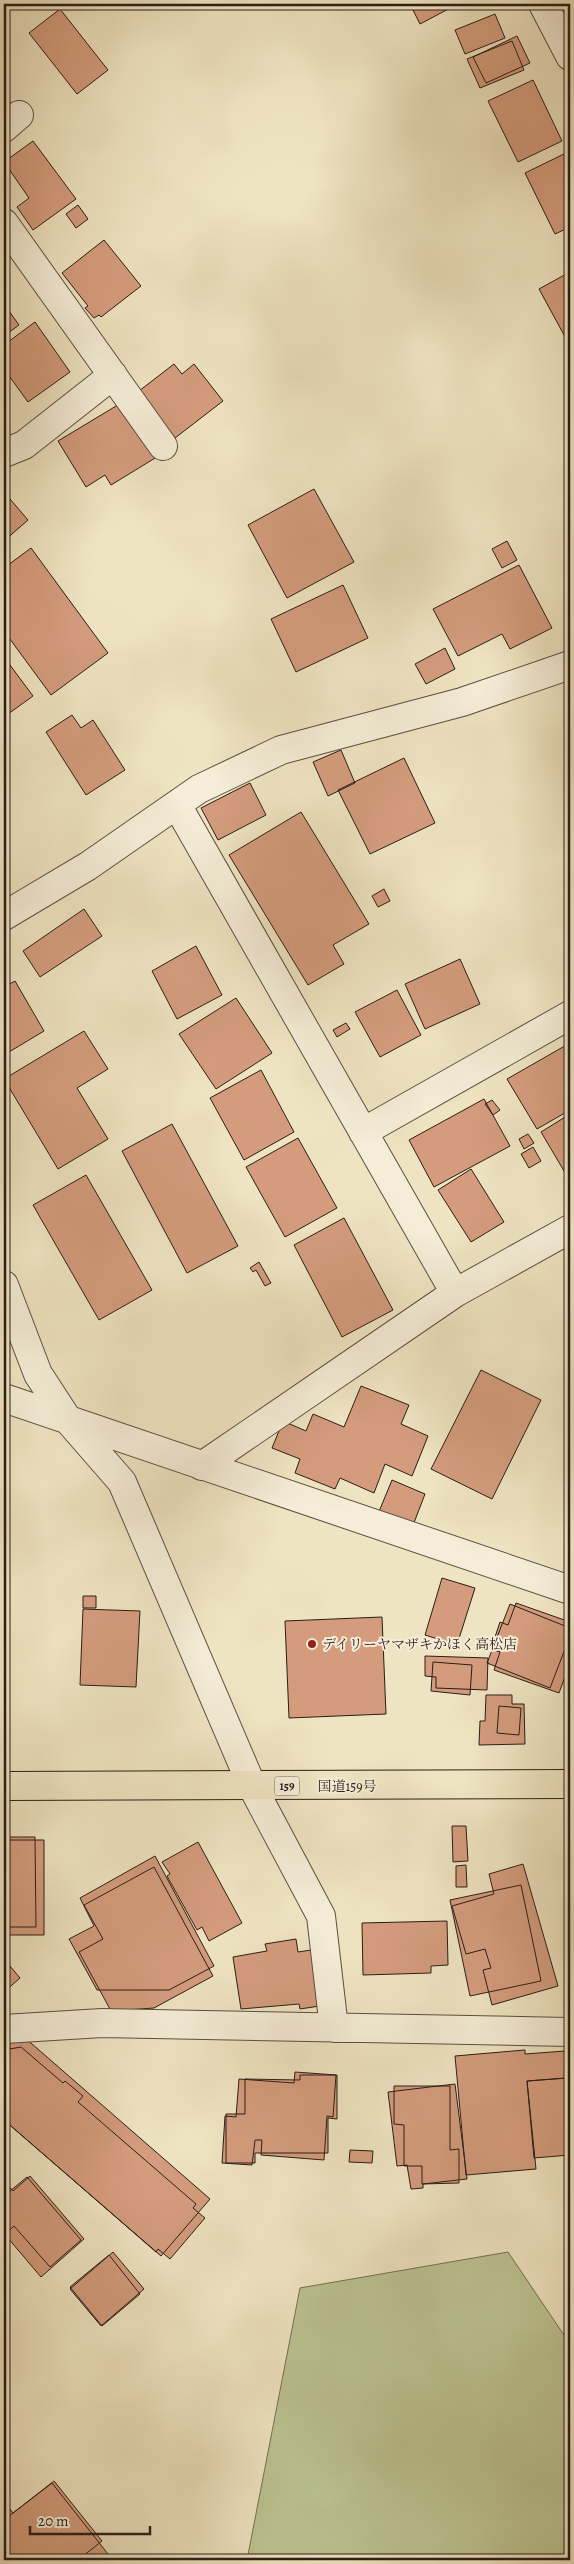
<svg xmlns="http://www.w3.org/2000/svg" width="574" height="2564" font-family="Alegreya,'Noto Serif JP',serif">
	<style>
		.green { fill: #bcc391; stroke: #727054 }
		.building { fill: #d49c7d; stroke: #291d18 }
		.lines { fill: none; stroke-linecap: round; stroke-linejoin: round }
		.minor-casing { stroke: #5a4f42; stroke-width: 30 }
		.highway-casing { stroke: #291d18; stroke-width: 30 }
		.minor { stroke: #f5edd7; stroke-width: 28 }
		.highway { stroke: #efe4c1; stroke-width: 28 }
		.poi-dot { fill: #8f2418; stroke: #f5edd7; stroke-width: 2 }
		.labels { text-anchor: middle; stroke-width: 4; stroke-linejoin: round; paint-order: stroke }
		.shield { fill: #f5edd7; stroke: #665b51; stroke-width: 1 }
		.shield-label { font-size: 12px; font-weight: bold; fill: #291d18 }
		.poi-label { font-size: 14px; fill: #291d18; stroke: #f5edd7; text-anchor: start }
		.street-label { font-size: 14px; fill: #291d18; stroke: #f5edd7 }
	</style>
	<rect width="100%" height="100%" fill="#efe4c1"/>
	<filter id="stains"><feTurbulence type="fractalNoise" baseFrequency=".004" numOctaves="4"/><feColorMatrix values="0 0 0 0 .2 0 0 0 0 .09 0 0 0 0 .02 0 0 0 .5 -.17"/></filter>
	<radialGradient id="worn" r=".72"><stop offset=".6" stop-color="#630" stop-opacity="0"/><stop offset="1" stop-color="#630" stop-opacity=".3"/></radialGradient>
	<path class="green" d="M508 2252 570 2344V2560H247L300 2288Z"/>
	<path class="building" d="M410 4H458L420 24Z
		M60 9 108 70 77 94 29 33Z
		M495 14 505 38 465 54 455 30Z
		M517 36 530 63 486 83 473 57Z
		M512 41 524 70 480 88 467 59Z
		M533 80 562 141 518 162 488 101Z
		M33 141 76 199 33 230 17 207 29 198 4 162Z
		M570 151V227L555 234 525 173Z
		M78 205 88 219 76 228 66 214Z
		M104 240 141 286 101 317 99 315 94 318 85 308 88 306 62 273Z
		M570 272V346L539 289Z
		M4 304 19 325 4 336Z
		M35 322 70 372 28 402 4 369V345Z
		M174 364 182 374 194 364 223 401 175 438 139 391Z
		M131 397 165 452 111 485 105 475 86 487 58 441Z
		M314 489 354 562 287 598 248 525Z
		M4 492 28 520 4 541Z
		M507 541 517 560 502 568 492 549Z
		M31 548 108 653 51 695 4 631V568Z
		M519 565 552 628 510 649 502 634 458 656 433 609Z
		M343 585 368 638 296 672 271 619Z
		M445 648 455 669 426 684 415 664Z
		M4 657 33 696 4 717Z
		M72 715 81 728 93 720 125 770 86 795 46 732Z
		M341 750 355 783 328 796 313 762Z
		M404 758 435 823 370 854 338 790Z
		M250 783 266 815 218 840 201 808Z
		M301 812 369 924 333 945 344 964 308 985 229 855Z
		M384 889 390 901 378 907 372 896Z
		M84 909 102 936 40 977 23 951Z
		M196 946 222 995 177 1019 152 971Z
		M460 959 480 1004 425 1029 405 984Z
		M15 981 44 1031 4 1055V987Z
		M397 990 421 1035 380 1057 355 1012Z
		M236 998 272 1053 216 1089 179 1034Z
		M346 1023 350 1029 337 1037 333 1030Z
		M84 1031 108 1069 77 1088 108 1139 58 1169 4 1079Z
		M570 1043V1110L537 1129 507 1079Z
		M261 1070 294 1132 244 1160 210 1098Z
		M484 1099 510 1146 434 1187 409 1140Z
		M492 1100 500 1110 493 1115 485 1104Z
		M570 1114V1181L541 1132Z
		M172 1124 238 1246 187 1273 122 1151Z
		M528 1134 534 1143 524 1149 519 1139Z
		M298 1138 337 1208 285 1237 246 1167Z
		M533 1147 541 1161 529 1168 521 1154Z
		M471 1169 504 1222 471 1242 438 1190Z
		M86 1175 152 1290 99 1320 33 1205Z
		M344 1218 393 1310 342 1337 294 1245Z
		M259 1262 271 1283 265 1286 256 1270 253 1272 250 1268Z
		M481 1370 541 1400 492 1499 431 1469Z
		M361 1386 409 1405 401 1424 428 1436 412 1476 385 1464 374 1493 340 1478 335 1489 295 1473 300 1459 272 1448 283 1421 306 1431 313 1414 344 1427Z
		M392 1480 425 1494 412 1528 378 1514Z
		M442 1578 475 1588 457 1645 425 1635Z
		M83 1596H96V1608H83Z
		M516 1603 570 1622V1663L559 1693 494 1670 500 1652 491 1649 500 1622 508 1625Z
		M510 1604 570 1628V1636L550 1688 487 1663Z
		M83 1609 140 1611 136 1687 80 1685Z
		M382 1617 386 1714 289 1718 285 1621Z
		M425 1656 488 1658 487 1690 436 1688V1677L425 1676Z
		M433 1662 472 1665 470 1695 431 1691Z
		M486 1695H512V1704H524L525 1744 479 1745 480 1721H485Z
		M499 1706 521 1708 519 1735 497 1733Z
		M452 1826H466L468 1861 453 1862Z
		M4 1837H35L36 1927H4Z
		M4 1840H44V1935H4Z
		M198 1842 242 1923 209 1941 202 1927 197 1930 167 1876 170 1874 162 1862Z
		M155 1856 214 1966 169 1990H97L69 1939 94 1926 80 1898Z
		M523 1864 558 1986 492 2005 483 1970 491 1968 485 1949 466 1954 452 1906 494 1894 489 1874Z
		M466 1865 467 1887H456V1866Z
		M154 1867 213 1976 154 2008 111 2011 79 1952 103 1939 84 1905Z
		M521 1885 541 1981 470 1996 450 1900Z
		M447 1921 448 1965 431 1966V1973L363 1975 362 1923Z
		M296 1939 298 1952 318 1949 326 2005 300 2009 299 2004 241 2009 233 1957 267 1951 265 1944Z
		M4 1959 20 1978 4 1992Z
		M16 2030 210 2199 161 2256 4 2120V2116L10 2109 4 2104V2045Z
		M21 2047 63 2083 65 2081 83 2096 78 2102 196 2204 193 2208 205 2218 170 2259 158 2249 156 2252 4 2120V2050Z
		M525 2050V2054L565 2051 567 2078 527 2081 536 2169 466 2175 455 2056Z
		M295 2072 336 2075 333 2117 327 2116 324 2160 261 2155 262 2140H255L252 2165 222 2163 225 2116 236 2117 239 2079 294 2083Z
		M300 2075H337V2119L328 2118V2153H255V2163H226V2114H245V2079L300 2080Z
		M567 2078 570 2155 534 2158 527 2081Z
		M455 2084 467 2179 423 2184V2188L411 2189 407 2165 397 2166 388 2092Z
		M394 2086H450V2150L459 2149V2183L422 2184V2166H404V2125L394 2124Z
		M350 2150 373 2151 372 2163 349 2162Z
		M30 2176 84 2239 41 2277 7 2237 4 2240V2185L6 2183 13 2191Z
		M27 2177 81 2240 50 2267 14 2226 4 2235V2196Z
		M113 2252 144 2289 101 2326 70 2289Z
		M109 2255 140 2294 102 2326 70 2287Z
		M54 2481 102 2541 78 2560H4V2520Z
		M52 2483 108 2554 100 2560H4V2506L6 2504 13 2513Z"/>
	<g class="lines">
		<g class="minor-casing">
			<path id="minor" d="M543 4 570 56
				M4 128 19 115
				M4 223 163 446
				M4 453 24 445 113 375
				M177 805 455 1293
				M4 916 88 866 199 789 281 750 462 702 570 665
				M363 1132 570 1015
				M4 1285 38 1374 68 1420 122 1482 252 1786 321 1916 334 2028
				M4 1398 570 1590
				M202 1466 455 1293 570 1229
				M4 2029 102 2023 570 2032"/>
		</g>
		<g class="highway-casing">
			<path id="highway" d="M4 1786 570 1784"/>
		</g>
		<use href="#minor" class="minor"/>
		<use href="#highway" class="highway"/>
	</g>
	<circle class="poi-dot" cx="312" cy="1644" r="5"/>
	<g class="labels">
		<rect class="shield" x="274.5" y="1776.5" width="25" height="19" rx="4"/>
		<g class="shield-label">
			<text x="287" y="1790">159</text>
		</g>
		<g class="poi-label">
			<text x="322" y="1649">デイリーヤマザキかほく高松店</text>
		</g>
		<g class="street-label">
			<text x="347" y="1791">国道159号</text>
		</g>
	</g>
	<rect width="574" height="2564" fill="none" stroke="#efe4c1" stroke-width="20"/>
	<rect x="5" y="5" width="564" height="2554" fill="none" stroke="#291d18" stroke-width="2.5"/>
	<rect x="10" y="10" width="554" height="2544" fill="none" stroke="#291d18"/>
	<path d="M30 2526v8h120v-8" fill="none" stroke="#291d18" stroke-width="2.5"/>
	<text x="38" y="2526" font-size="15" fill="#291d18" stroke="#f5edd7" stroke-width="4" paint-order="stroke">20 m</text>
	<rect width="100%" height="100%" filter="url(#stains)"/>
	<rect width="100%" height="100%" fill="url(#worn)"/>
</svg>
